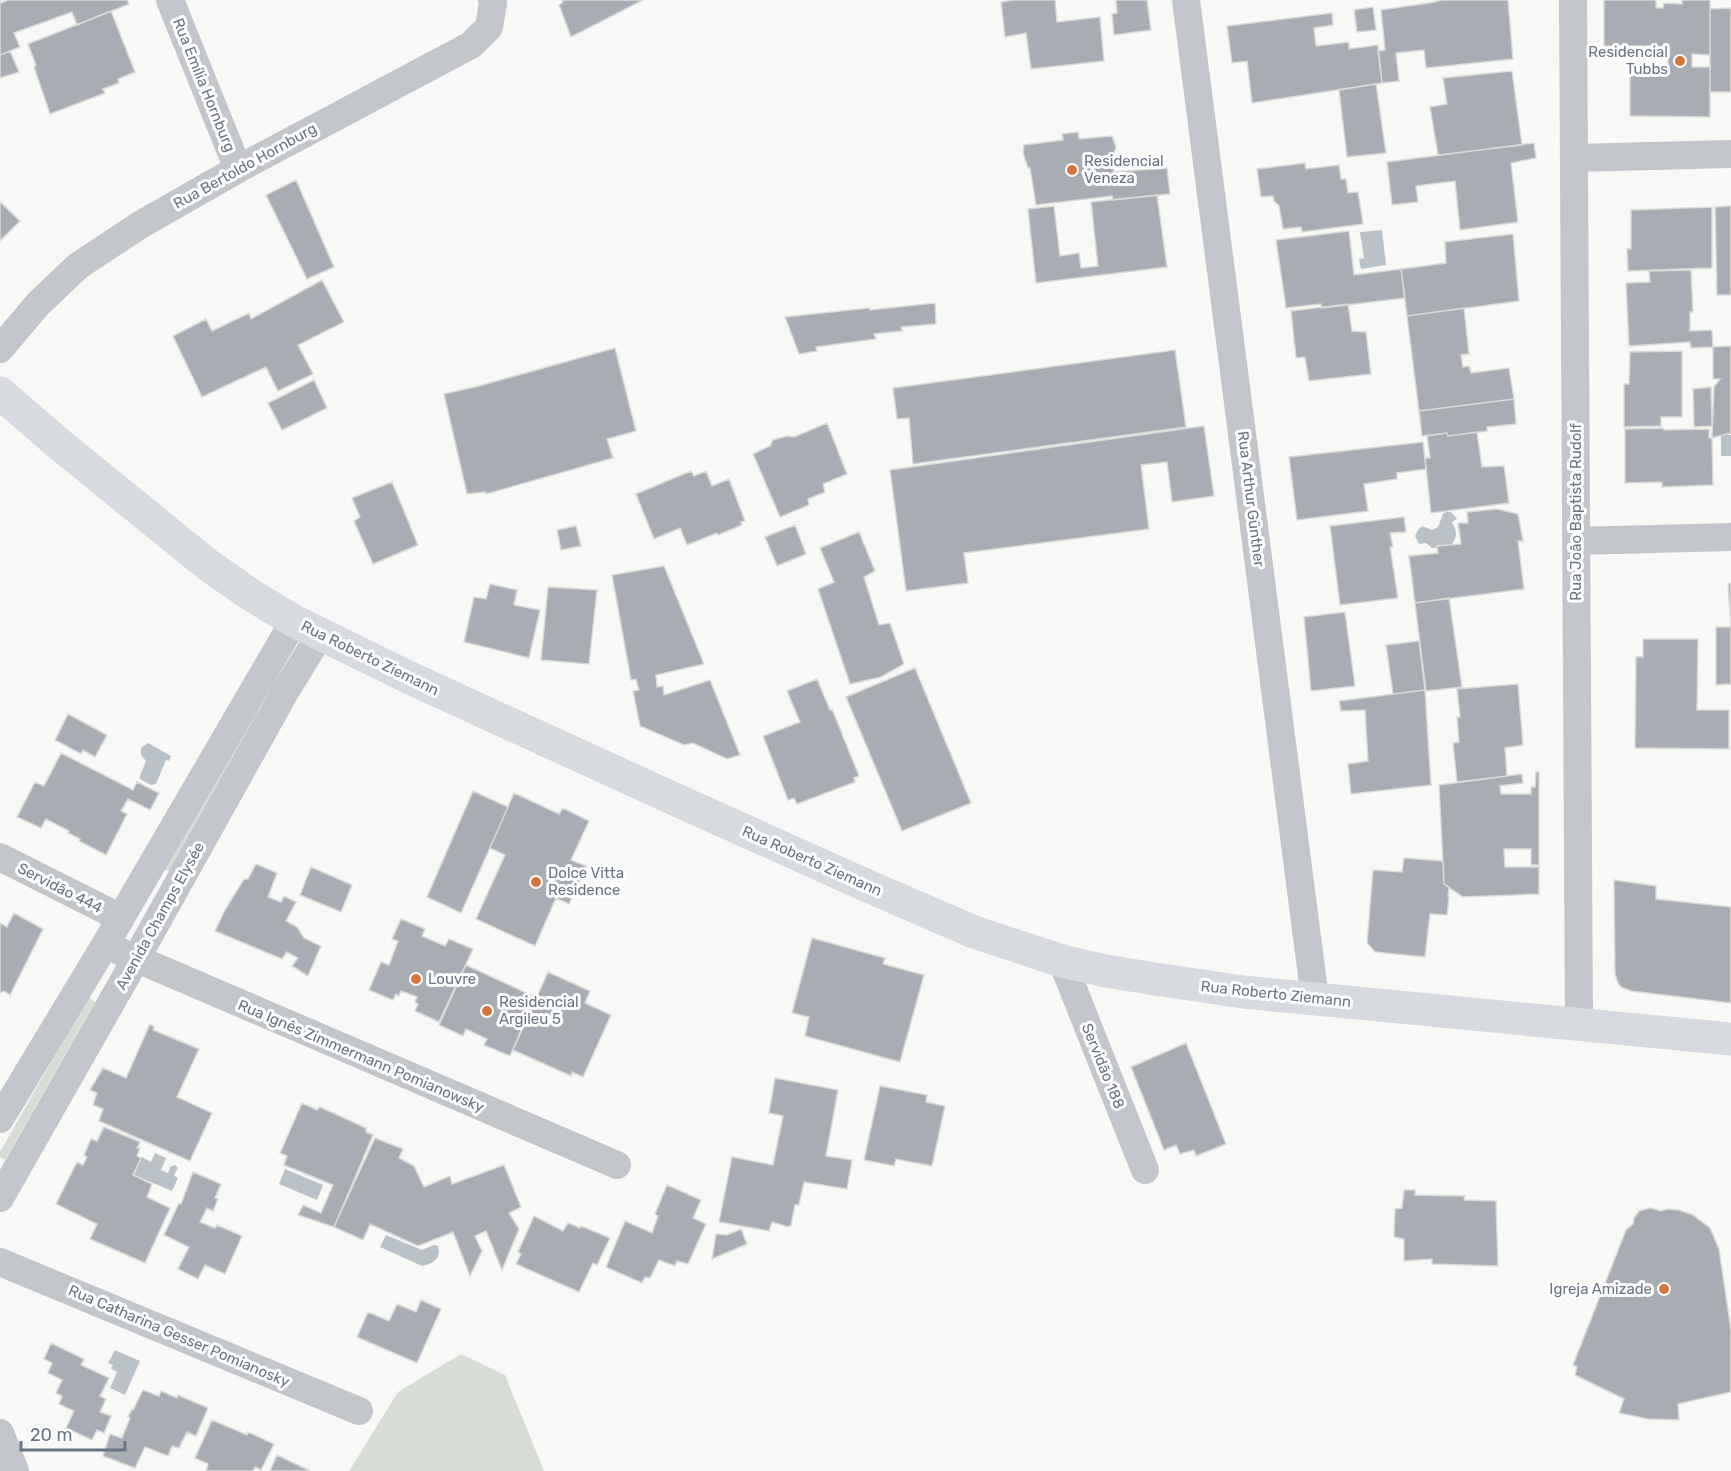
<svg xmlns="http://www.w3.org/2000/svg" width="1731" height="1471" font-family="Rubik,sans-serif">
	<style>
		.green { fill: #d7ddd6 }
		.water { fill: #bac2c8 }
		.building { fill: #a8adb4; stroke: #dadad8; stroke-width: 1.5 }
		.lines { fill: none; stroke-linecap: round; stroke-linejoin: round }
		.minor { stroke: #c2c5c9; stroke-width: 28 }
		.secondary { stroke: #d7dade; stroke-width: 33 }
		.poi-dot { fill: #d4763b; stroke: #fff; stroke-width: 2 }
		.labels { text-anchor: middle; stroke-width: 6; stroke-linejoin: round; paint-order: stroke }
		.poi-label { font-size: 15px; fill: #6a7584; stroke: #fff; text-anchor: start }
		.street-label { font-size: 15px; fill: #6a7584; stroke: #fff }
	</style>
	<rect width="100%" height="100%" fill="#f8f8f6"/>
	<path class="green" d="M253 710 260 714 170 872 163 868Z
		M88 997 95 1002 5 1160 0 1157V1152Z
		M461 1354 505 1375 544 1471H349L398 1392Z"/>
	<path class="water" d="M1382 230 1386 265 1361 269 1359 259 1364 258 1360 232Z
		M1721 435H1731V456H1721Z
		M1446 512H1451L1457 519 1452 522C1457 532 1458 537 1451 545L1437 546V548H1432L1426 543 1419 544 1415 536 1418 530 1422 526 1432 530 1438 527 1443 514Z
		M148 743 171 756 169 761 166 760 156 784 151 785 140 779V776L146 761 141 755V748Z
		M155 1153 166 1158 161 1170 168 1173C170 1168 169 1166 175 1165L178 1168 174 1175 178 1178 172 1191 134 1175 142 1157 151 1162Z
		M285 1169 323 1185 317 1200 279 1184Z
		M386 1235 422 1250 434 1245 438 1246C442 1258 433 1264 422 1266L380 1247Z
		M115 1350 140 1361 125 1395 110 1388 117 1372 111 1369 113 1365 108 1363Z"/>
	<path class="building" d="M0 0 1 3 8 0H127L129 4 77 25 72 12 14 33 20 47 0 55Z
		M562 0H643L571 37 559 5 563 2Z
		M1014 0H1055L1057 22 1100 17 1104 61 1031 69 1026 33 1005 37 1001 2Z
		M1116 0H1147L1151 30 1114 35 1112 14 1117 13Z
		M1442 0H1508L1513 59 1426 68 1424 50 1396 53 1399 81 1382 83 1378 51 1385 50 1381 10 1429 3Z
		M1604 0H1656V8H1663L1664 3 1682 4V0H1710V55L1692 54V67H1710V117L1630 116V67L1668 68V53H1655V46H1604Z
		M1373 7 1376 30 1357 32 1354 10Z
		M1731 8V92H1710V9Z
		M111 11 135 72 118 79 119 83 103 89 105 93 50 114 34 67 36 65 28 44Z
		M1332 13 1333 25 1314 28 1316 46 1349 42V49L1378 45 1382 83 1252 103 1247 61 1232 63 1227 26Z
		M10 51 19 72 0 78V55Z
		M1512 71 1522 145 1438 155 1430 107 1447 104 1443 78Z
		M1376 84 1386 153 1347 157 1339 90Z
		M1078 132 1079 139 1112 136 1116 147 1112 159 1114 172 1167 168 1170 194 1113 200 1112 196 1036 205 1030 168H1028L1023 153 1024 145 1063 140 1062 134Z
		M1534 143 1536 158 1511 163 1518 222 1460 230 1455 181 1416 186 1418 202 1392 205 1387 162Z
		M1305 163 1306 169 1339 165 1341 179H1346L1348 193 1358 192 1363 224 1302 232 1301 227 1283 229 1279 206 1274 201 1273 196 1261 197 1257 169Z
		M296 180 334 267 307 279 266 195Z
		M1157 195 1167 267 1036 283 1028 209 1054 206 1060 256 1079 253 1081 268 1098 266 1091 202Z
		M0 202 20 221 0 241Z
		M1731 206V295H1717L1715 207Z
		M1712 207V268L1628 271 1627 249H1631V210Z
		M1349 231 1354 275 1401 269 1405 298 1322 308 1321 304 1286 308 1276 240Z
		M1513 234 1519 301 1407 316 1401 269 1446 263 1445 242Z
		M1691 270 1693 312H1690V331L1712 330 1713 347 1691 348 1690 342 1629 346 1626 283 1650 282 1649 271Z
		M322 280 344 322 298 345 313 374 278 391 266 367 202 397 173 336 206 319 212 331 249 313 251 319Z
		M935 303 936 324 901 327 902 331 874 334 876 339 816 347 817 351 799 354 785 317 869 308 870 310Z
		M1348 304 1352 331 1366 332 1371 374 1309 381 1305 357 1296 358 1291 311Z
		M1464 308 1469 354 1461 355 1463 367 1469 366 1471 373 1509 368 1514 399 1419 411 1407 316Z
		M1731 346V433L1712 438 1714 387 1720 379H1713V347Z
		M615 348 636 431 607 439 613 458 486 494 485 492 467 494 444 394 479 386Z
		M1175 350 1186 427 913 464 909 418 897 419 893 388Z
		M1682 351V417H1661V426L1624 427V384H1629L1630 352Z
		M314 380 327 408 282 430 268 403Z
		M1711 387 1712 426 1694 427 1693 389Z
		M1514 399 1516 424 1487 427V431L1448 436 1447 433 1422 436 1419 411Z
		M827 423 847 474 823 484 825 492 808 499 809 505 780 517 753 454 770 446 773 440 787 436 794 437Z
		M1204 426 1214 496 1172 502 1167 462 1141 465 1149 529 964 553 968 583 906 591 890 470Z
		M1663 428 1664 430 1709 429V438H1712L1713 485 1662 487V482L1625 483V429Z
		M1477 432 1482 467 1504 466 1509 503 1431 513 1425 458H1430L1427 436 1447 433 1448 436Z
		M1423 442 1426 469 1397 473V479L1364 484 1368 511 1297 520 1289 457Z
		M691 471 694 476 706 471 712 486 729 479 745 521 741 522 742 525 718 535 717 533 687 545 680 528 654 539 636 494Z
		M392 482 418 545 373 564 354 521 360 517 352 498Z
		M1497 509 1518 514 1523 541H1518L1524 589 1415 603 1409 556 1438 553 1437 546 1461 544 1458 523H1468L1467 512Z
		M1404 517 1406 532 1390 533 1393 547H1390L1398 598 1340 605 1330 526Z
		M795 525 806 554 777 566 765 537Z
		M576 526 581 546 561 550 557 530Z
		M859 532 875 571 864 577 879 625 890 623 904 664 881 677 850 684 818 589 834 582 820 548Z
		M664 566 704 664 656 675 657 687 663 686 664 695 710 680 740 755 727 759 693 743 684 745 640 726 633 691 639 690 636 679 631 680 612 575Z
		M1731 583V684L1716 685V627H1731L1728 584Z
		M490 584 517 590 514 605 540 610 529 658 464 642 474 597 486 599Z
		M548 587 597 590 589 664 541 660Z
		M1449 598 1462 687 1426 691 1415 603Z
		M1345 612 1355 686 1311 691 1304 617Z
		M1643 639H1698L1697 710H1729V749L1635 748 1636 657H1643Z
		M1419 641 1425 690 1393 694 1386 645Z
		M915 668 971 803 902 831 846 697Z
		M817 679 830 710 832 709 859 776 854 778 855 782 797 804 794 798 788 800 763 736 800 722 787 691Z
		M1518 684 1523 745 1505 748 1507 776 1457 782 1453 743 1459 742 1457 717H1460L1457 689Z
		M1425 690 1431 785 1351 794 1348 764 1368 761 1365 710 1341 711 1339 701Z
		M68 714 107 735 95 757 83 750 81 754 55 740Z
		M61 753 133 790 137 782 159 793 150 810 128 799 121 811 127 814 106 855 79 841 80 839 68 833 69 831 46 819 41 828 17 817 35 782 44 786Z
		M1536 772H1539V865H1531V849H1504L1505 867H1539V894L1463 897 1444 884 1439 785 1522 774 1523 783 1500 786 1501 794H1531V787H1535Z
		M473 791 508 807 461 913 427 897Z
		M514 793 559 814 563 808 589 821 571 860 586 866 569 904 556 898 535 946 476 919 505 855 490 848Z
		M1404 858 1443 861 1444 884 1449 887 1448 896 1449 897 1447 915 1430 914 1425 957 1375 952 1367 943 1373 870 1402 872Z
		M256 864 277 873 268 897 281 902 284 896 296 902 286 921 297 927 304 938 321 946 308 976 292 966 298 958 287 952 282 959 215 931 225 910 244 879H248Z
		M311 867 352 885 341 912 300 895Z
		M1614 880 1656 886V899L1731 907V1003L1631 991 1621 987 1618 983 1615 974Z
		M14 913 43 929 10 995 4 991 0 993V923L7 927Z
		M401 919 425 929 422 936 445 946 449 939 473 949 439 1022 415 1011 418 1004 415 1002 417 997 401 991 399 996 396 994 393 1000 369 990 381 962 389 965 398 941 392 939Z
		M812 938 885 958 883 964 924 975 900 1062 805 1036 809 1017 792 1013Z
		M466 965 535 997 510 1056 484 1045 487 1039 466 1029 463 1036 439 1025Z
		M548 972 590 991 585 1003 611 1015 583 1077 572 1072 571 1076 513 1050Z
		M150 1024 154 1027 153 1030 199 1049 177 1097 212 1113 190 1161 99 1121 103 1109 93 1105 97 1093 90 1090 103 1068 126 1078Z
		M1186 1043 1226 1144 1196 1156 1194 1150 1180 1154 1176 1145 1164 1150 1131 1067Z
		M775 1078 838 1090 826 1156 852 1160 847 1189 804 1182 799 1205H795L791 1225 788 1227 772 1222 769 1231 719 1222 732 1157 773 1165 783 1116 769 1113Z
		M880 1086 927 1095 926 1102 945 1106 932 1166 896 1159 894 1166 864 1160Z
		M302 1103 317 1110 320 1107 366 1128V1132L373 1135 334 1227 298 1215 303 1205 321 1213 333 1185 284 1165 287 1156 280 1153Z
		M104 1127 140 1142 137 1148H140L137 1156 141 1158 133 1175 152 1184 147 1197 170 1208 145 1263 90 1239 97 1224 56 1204 77 1162 83 1165 87 1157 84 1155 91 1139 97 1141Z
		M375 1138 403 1149 399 1158 414 1166 424 1187 450 1176 452 1184 504 1165 521 1207 509 1213 519 1229 502 1270 486 1231 475 1236 482 1251 470 1276 453 1232 418 1246 370 1224 363 1240 334 1227Z
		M193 1172 221 1184 215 1198 218 1199 213 1211 207 1208 200 1222 215 1228 217 1225 242 1236 225 1274 205 1265 198 1279 178 1269 189 1247 164 1235 179 1203 181 1204Z
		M667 1185 701 1200 693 1218 706 1224 688 1264 677 1261 675 1266 659 1260 650 1278 645 1277 642 1283 606 1267 625 1221 652 1233 658 1216 655 1214Z
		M1404 1190H1415V1195L1465 1196 1464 1200 1496 1201 1498 1266 1432 1264V1259L1404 1261V1239L1394 1237 1395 1209 1402 1208Z
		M1650 1208 1661 1211 1667 1209 1679 1210 1693 1215 1710 1228 1719 1249 1731 1330V1392L1678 1404 1679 1420 1648 1419 1619 1413 1624 1399 1575 1375 1577 1367 1573 1365 1626 1230 1633 1224 1634 1218 1639 1211Z
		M534 1216 563 1231 568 1223 580 1228 581 1226 610 1238 597 1265 593 1263 579 1292 516 1264 521 1254 518 1252Z
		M741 1229 747 1244 712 1259 716 1234 727 1235Z
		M421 1300 441 1309 417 1363 357 1337 368 1312 389 1321 397 1304 416 1312Z
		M51 1343 84 1359 81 1365 109 1378 100 1396 106 1399 100 1412 111 1416 104 1433 97 1430 92 1440 66 1428 74 1411 59 1404 62 1396 56 1393 62 1380 48 1373 52 1363 44 1359Z
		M143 1390 159 1396 161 1391 177 1398 178 1395 208 1408 196 1436 187 1432 179 1448 172 1446 168 1456 145 1447 135 1468 103 1456 110 1434 122 1438 130 1418 128 1417 132 1409 133 1410Z
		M212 1420 247 1435 248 1432 274 1444 261 1470 255 1467 253 1471H206L208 1464 195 1458Z
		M277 1455 310 1471H270Z"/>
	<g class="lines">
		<path class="minor" d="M170 0 238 169
			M1186 0 1315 999
			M1573 0 1579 1024
			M1575 158 1731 154
			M0 349 38 304 78 266 140 225 238 169 471 45 489 27 493 3 492 0
			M1576 541 1731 537
			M0 857 121 918
			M121 952 617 1165
			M1062 961 1145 1170
			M0 1119 105 945 294 621
			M0 1198 136 959 285 692 320 635
			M0 1262 359 1411
			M0 1433 15 1471"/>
		<path class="secondary" d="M0 393 59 444 208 565 251 595 294 621 410 678 672 798 863 884 974 932 1062 961 1106 971 1155 979 1243 992 1731 1039"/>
	</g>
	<g class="poi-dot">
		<circle cx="1680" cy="61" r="6"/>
		<circle cx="1072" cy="170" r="6"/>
		<circle cx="536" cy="882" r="6"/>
		<circle cx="416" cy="979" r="6"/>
		<circle cx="487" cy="1011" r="6"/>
		<circle cx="1664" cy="1289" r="6"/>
	</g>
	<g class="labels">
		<g class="poi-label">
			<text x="1668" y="57" text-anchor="end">Residencial<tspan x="1668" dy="17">Tubbs</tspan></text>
			<text x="1084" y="166">Residencial<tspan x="1084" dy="17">Veneza</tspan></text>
			<text x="548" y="878">Dolce Vitta<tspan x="548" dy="17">Residence</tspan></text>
			<text x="428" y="984">Louvre</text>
			<text x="499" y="1007">Residencial<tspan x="499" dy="17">Argileu 5</tspan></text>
			<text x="1652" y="1294" text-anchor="end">Igreja Amizade</text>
		</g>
		<g class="street-label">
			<text transform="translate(204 85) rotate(68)" y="5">Rua Emília Hornburg</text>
			<text transform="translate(245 166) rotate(-29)" y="5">Rua Bertoldo Hornburg</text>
			<text transform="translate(1251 499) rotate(83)" y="5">Rua Arthur Günther</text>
			<text transform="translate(1576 512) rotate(-90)" y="5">Rua João Baptista Rudolf</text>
			<text transform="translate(370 658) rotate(26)" y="5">Rua Roberto Ziemann</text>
			<text transform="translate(812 861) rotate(24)" y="5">Rua Roberto Ziemann</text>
			<text transform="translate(60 888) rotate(27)" y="5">Servidão 444</text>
			<text transform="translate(160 916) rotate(-61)" y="5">Avenida Champs Elysée</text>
			<text transform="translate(1276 994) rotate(6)" y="5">Rua Roberto Ziemann</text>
			<text transform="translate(361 1056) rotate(23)" y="5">Rua Ignês Zimmermann Pomianowsky</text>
			<text transform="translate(1103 1066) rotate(68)" y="5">Servidão 188</text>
			<text transform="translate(179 1336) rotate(23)" y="5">Rua Catharina Gesser Pomianosky</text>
		</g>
	</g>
	<path d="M21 1441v9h104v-9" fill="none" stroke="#6a7584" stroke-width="3"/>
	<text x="30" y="1441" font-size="18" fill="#6a7584" stroke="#ffffff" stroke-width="4.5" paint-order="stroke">20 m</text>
</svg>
